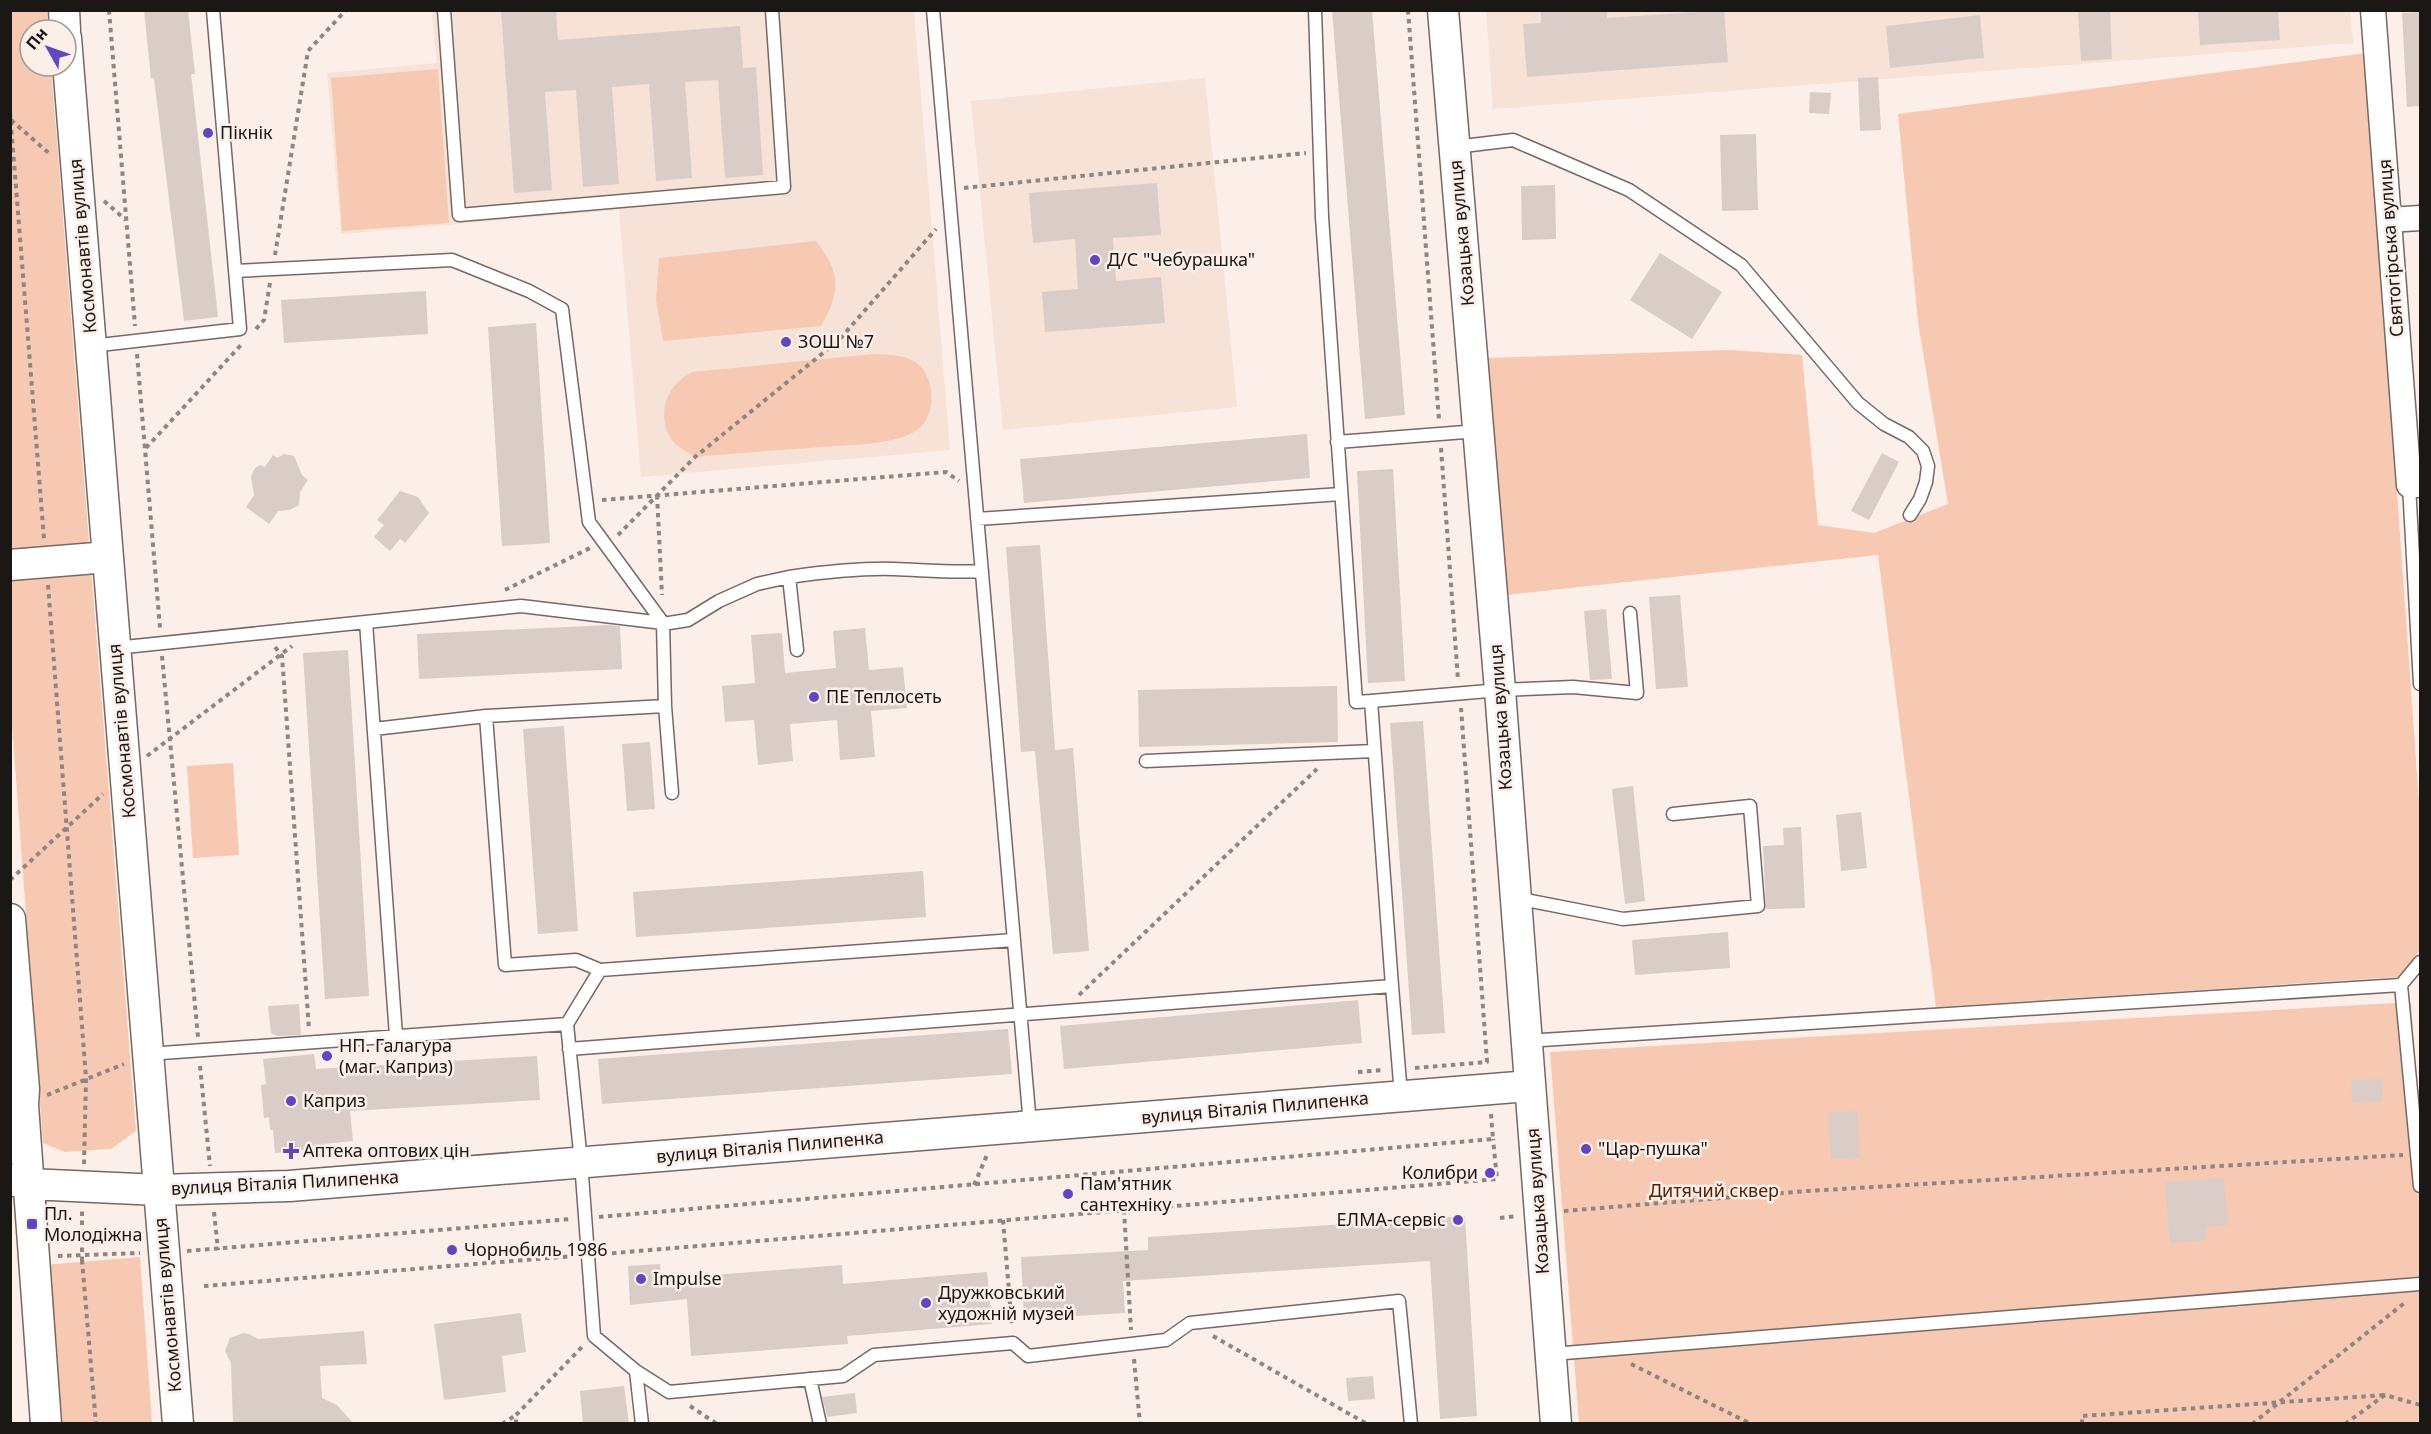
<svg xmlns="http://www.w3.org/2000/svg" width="2431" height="1434" font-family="'Noto Sans',sans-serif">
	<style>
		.built { fill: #f7e2d8 }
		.green { fill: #f7c9b3 }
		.building { fill: #dacdc8 }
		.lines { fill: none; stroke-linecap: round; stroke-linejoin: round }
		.service-casing { stroke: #746964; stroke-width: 15 }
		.minor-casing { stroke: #746964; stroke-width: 27 }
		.tertiary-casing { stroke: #746964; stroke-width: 33 }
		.path { stroke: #8f8682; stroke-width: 4; stroke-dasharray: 4.5 4.5; stroke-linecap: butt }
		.service { stroke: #fff; stroke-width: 12 }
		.minor { stroke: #fff; stroke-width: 24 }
		.tertiary { stroke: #fff; stroke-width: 30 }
		.poi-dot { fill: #5e47bf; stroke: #fceee8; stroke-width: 2 }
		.labels { text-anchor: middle; stroke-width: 5; stroke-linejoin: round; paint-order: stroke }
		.poi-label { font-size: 18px; fill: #1b1715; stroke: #fceee8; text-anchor: start }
		.street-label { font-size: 18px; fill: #1b1715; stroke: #fceee8 }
		.park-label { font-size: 18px; fill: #542203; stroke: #fceee8 }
	</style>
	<rect width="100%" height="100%" fill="#fceee8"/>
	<path class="built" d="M2350 10 2353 43 1493 109 1486 11Z
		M432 11H914L950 450 641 477 619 210 341 234 327 73 437 63Z
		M1205 78 1237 407 1003 430 971 101Z"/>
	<path class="green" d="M10 11H47L48 30H30V66H51L136 1131 111 1149 65 1152 43 1143 11 712Z
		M2366 53 2420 817V950L2399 977 1936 1007 1878 555 1506 595 1484 358 1729 350 1802 355 1818 525 1874 533 1948 504 1918 322 1898 114Z
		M438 69 449 223 342 231 331 78Z
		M816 241C841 273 841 291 821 326L663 341 656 300 659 258Z
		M874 354C888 355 903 354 915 362 933 374 937 405 924 423 918 432 906 436 896 439 873 445 847 445 823 447 780 450 737 453 695 457 685 451 675 446 669 436 657 411 668 384 692 372Z
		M233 763 239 855 193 858 187 766Z
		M2411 1002 2420 1144V1423H1579L1550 1052Z
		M140 1257 152 1423H57L44 1265Z"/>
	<path class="building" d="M144 10H188L195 74H191L218 317 184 321 154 78 151 79Z
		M501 10H556L558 40 740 26 743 68 756 67 763 175 725 178 718 80 685 82 692 178 656 181 649 84 612 87 619 184 583 187 576 90 545 92 552 190 514 193Z
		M1332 10H1372L1405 415 1365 419Z
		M1541 10H1607V18L1724 10 1728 62 1527 77 1523 24 1541 23Z
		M2078 10H2110L2112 59 2081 61Z
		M2198 10H2278L2280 40 2200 45Z
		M2421 12V106L2407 107 2402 13Z
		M1980 15 1984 58 1890 68 1886 26Z
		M1878 77 1881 130 1860 131 1858 78Z
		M1810 92 1831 93 1829 114 1809 113Z
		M1756 134 1758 210 1722 211 1720 135Z
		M1157 183 1161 235 1113 238 1116 281 1161 277 1165 323 1045 332 1042 292 1078 289 1075 239 1033 243 1029 193Z
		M1555 185 1556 239 1522 240 1521 186Z
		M1660 253 1722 292 1692 339 1630 300Z
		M426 291 428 334 284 343 281 300Z
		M536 323 550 543 502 546 488 327Z
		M1307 434 1310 478 1024 503 1020 459Z
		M1882 453 1899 462 1869 520 1851 511Z
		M284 454 294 456 302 475 308 480 300 492 299 505 290 510 278 511 269 524 246 507 254 495 251 477 254 469 260 465 265 467 273 455 277 458Z
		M1393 469 1405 681 1368 683 1357 471Z
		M400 491 418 497 429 513 405 543 400 539 390 551 374 537 384 525 377 520Z
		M1040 545 1055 750 1073 748 1089 951 1053 954 1035 751 1021 752 1006 547Z
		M1680 595 1688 687 1656 689 1649 597Z
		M1606 609 1612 679 1590 680 1584 611Z
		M608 625 620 626 622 669 419 679 417 634Z
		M865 628 869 670 903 667 907 708 871 711 875 757 840 760 837 720 790 724 793 761 758 765 754 720 725 722 722 686 755 683 751 635 782 633 785 673 836 668 833 631Z
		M348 650 369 996 325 999 303 653Z
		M1337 686 1338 742 1139 747 1138 690Z
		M1423 721 1445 1033 1412 1035 1390 723Z
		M564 726 578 931 538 934 523 729Z
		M650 742 655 809 627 811 622 744Z
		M1633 786 1645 901 1625 904 1612 789Z
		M1861 812 1867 868 1841 871 1836 815Z
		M1801 827 1805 908 1766 909 1763 846 1784 845 1783 828Z
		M923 871 926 917 636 937 633 892Z
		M1728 932 1730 968 1635 975 1632 940Z
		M1358 1000 1362 1043 1064 1069 1060 1026Z
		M299 1004 301 1035 277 1036 271 1033 268 1006Z
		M1008 1029 1012 1074 602 1104 598 1059Z
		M314 1054 316 1069 537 1056 540 1100 350 1111 353 1141 323 1144 324 1148 275 1153 273 1130H270L269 1117 264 1118 261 1085 266 1084 263 1059Z
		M2382 1079 2383 1101 2352 1103 2351 1080Z
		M1857 1111 1860 1158 1831 1159 1828 1113Z
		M2224 1178 2228 1225 2205 1227 2206 1240 2170 1243 2165 1182Z
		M1465 1216 1477 1416 1440 1419 1430 1261 1123 1281 1125 1313 1024 1319 1021 1257 1148 1250V1237Z
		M660 1264 661 1279 842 1265 843 1284 987 1272 992 1324 847 1336 848 1344 691 1356 687 1299 630 1305 628 1266Z
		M521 1313 526 1352 502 1356 506 1392 444 1400 434 1324Z
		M364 1331 367 1364 320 1366 322 1398 337 1405 354 1424H233L231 1363 225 1351 230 1338 243 1333 249 1334 258 1339Z
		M1373 1376 1375 1399 1348 1401 1346 1378Z
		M624 1386 629 1424H583L580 1391Z
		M855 1393 857 1413 827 1417 822 1397Z"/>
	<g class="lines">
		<g class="service-casing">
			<path id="service" d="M444 10 459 215 784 187 772 10
				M933 10 1030 1125
				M1315 10 1322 217 1356 702 1371 701
				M1455 147 1513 140 1629 190 1741 265 1858 403 1884 424 1909 437 1923 451 1928 466 1926 482 1920 499 1910 515
				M235 271 452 260 529 291 562 309 589 522 663 623
				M91 346 240 329 213 10
				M1337 442 1478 431
				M2409 485 2420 684
				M977 519 1341 494
				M789 577C824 572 859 568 894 569 924 570 952 573 982 571
				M366 622 396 1036
				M663 624 688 620 719 601 757 584 789 577 797 650
				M115 648 521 606 663 623 665 706 672 793
				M486 716 505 965 576 960 600 970
				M374 729 486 716 665 706
				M1146 761 1374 751
				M1516 898 1623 919 1758 906 1750 806 1673 814
				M2401 985 2420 962
				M1392 986 1401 1095
				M567 1024 581 1162 594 1336 636 1371 642 1424
				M1526 1041 2401 985 2420 1186
				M569 1049 1392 986 1371 701 1500 690 1573 687 1637 693 1630 613
				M148 1054 567 1024 600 970 1014 940
				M1552 1354 2420 1284
				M636 1371 669 1392 843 1376 874 1355 1013 1343 1028 1356 1166 1340 1190 1323 1399 1301 1411 1424
				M810 1379 820 1424"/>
		</g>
		<g class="minor-casing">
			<path id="minor" d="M2373 10 2409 485H2420
				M2389 220 2420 218"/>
		</g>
		<g class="tertiary-casing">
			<path id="tertiary" d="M64 10 65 30
				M1443 10 1500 690 1556 1424
				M66 38 178 1424
				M10 565 108 557
				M10 919 24 1089 23 1105 46 1424
				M10 1180 29 1184 159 1190 289 1186 1529 1086"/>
		</g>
		<path class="path" d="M109 10 135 326
			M1408 10 1439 420
			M10 112 44 539
			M11 120 51 155
			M964 188 1306 153
			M104 201 126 220
			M275 255 308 51 346 10
			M256 329 264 320 270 283
			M137 354 160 628
			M146 448 241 345
			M1441 448 1458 680
			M657 495 662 595
			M602 500 946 472 959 481
			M618 535 695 457 839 340 936 229
			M48 585 86 1078 84 1164
			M505 590 590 548
			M275 647 282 656 309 1029
			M162 656 198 1037
			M147 756 292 646
			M10 880 103 794
			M1079 995 1317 769
			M200 1066 210 1166
			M1415 1068 1487 1062 1461 708
			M1358 1072 1383 1070
			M47 1095 124 1064
			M974 1185 987 1155
			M1124 1210 1131 1330
			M1564 1211 1807 1191 2403 1155
			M214 1212 218 1250
			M599 1217 1493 1139 1491 1114
			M1500 1218 1517 1216
			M1003 1220 1012 1327
			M187 1251 571 1219
			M603 1254 1497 1179 1493 1139
			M58 1256 140 1253
			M82 1260 96 1424
			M82 1261V1211
			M204 1286 574 1256
			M1213 1336 1367 1424
			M1134 1359 1140 1424
			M1631 1364 1751 1424
			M690 1406 717 1424
			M502 1424 516 1415
			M516 1424V1415L583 1346
			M2082 1424V1416L2385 1395
			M2252 1424 2407 1301
			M2345 1424 2385 1395 2420 1405"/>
		<use href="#service" class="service"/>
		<use href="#minor" class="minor"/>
		<use href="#tertiary" class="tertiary"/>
	</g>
	<g class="poi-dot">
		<circle cx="208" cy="133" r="6"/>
		<circle cx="1095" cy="260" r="6"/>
		<circle cx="786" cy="342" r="6"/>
		<circle cx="814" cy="697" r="6"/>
		<circle cx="327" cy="1056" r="6"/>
		<circle cx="291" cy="1101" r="6"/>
		<circle cx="1586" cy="1149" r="6"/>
		<path d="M288 1142h6v6h6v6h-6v6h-6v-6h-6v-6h6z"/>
		<circle cx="1490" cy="1173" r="6"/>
		<circle cx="1068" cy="1194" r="6"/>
		<circle cx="1458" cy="1220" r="6"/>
		<rect x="26" y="1218" width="12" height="12" rx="3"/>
		<circle cx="452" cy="1250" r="6"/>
		<circle cx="641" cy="1279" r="6"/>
		<circle cx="926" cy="1303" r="6"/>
	</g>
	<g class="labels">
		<g class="poi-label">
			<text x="220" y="139">Пікнік</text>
			<text x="1107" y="266">Д/С "Чебурашка"</text>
			<text x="798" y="348">ЗОШ №7</text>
			<text x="826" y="703">ПЕ Теплосеть</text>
			<text x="339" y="1052">НП. Галагура<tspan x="339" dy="21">(маг. Каприз)</tspan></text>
			<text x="303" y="1107">Каприз</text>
			<text x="1598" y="1155">"Цар-пушка"</text>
			<text x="303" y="1157">Аптека оптових цін</text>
			<text x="1478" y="1179" text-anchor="end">Колибри</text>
			<text x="1080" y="1190">Пам'ятник<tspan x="1080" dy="21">сантехніку</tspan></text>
			<text x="44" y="1220">Пл.<tspan x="44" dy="21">Молодіжна</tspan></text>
			<text x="1446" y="1226" text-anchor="end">ЕЛМА-сервіс</text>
			<text x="464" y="1256">Чорнобиль 1986</text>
			<text x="653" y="1285">Impulse</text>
			<text x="938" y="1299">Дружковський<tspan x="938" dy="21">художній музей</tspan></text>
		</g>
		<g class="street-label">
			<text transform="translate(1462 233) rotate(-95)" y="6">Козацька вулиця</text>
			<text transform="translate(83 246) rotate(-95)" y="6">Космонавтів вулиця</text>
			<text transform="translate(2391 248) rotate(-94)" y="6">Святогірська вулиця</text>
			<text transform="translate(1501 717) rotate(-94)" y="6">Козацька вулиця</text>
			<text transform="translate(122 731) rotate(-95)" y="6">Космонавтів вулиця</text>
			<text transform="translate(1255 1108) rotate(-5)" y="6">вулиця Віталія Пилипенка</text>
			<text transform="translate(770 1147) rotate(-5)" y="6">вулиця Віталія Пилипенка</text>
			<text transform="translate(285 1183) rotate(-3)" y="6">вулиця Віталія Пилипенка</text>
			<text transform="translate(1538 1201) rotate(-94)" y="6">Козацька вулиця</text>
			<text transform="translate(168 1305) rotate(-95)" y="6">Космонавтів вулиця</text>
		</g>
		<g class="park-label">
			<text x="1714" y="1197">Дитячий сквер</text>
		</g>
	</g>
	<rect width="2431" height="1434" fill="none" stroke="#1b1715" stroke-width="24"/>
	<g transform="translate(48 48) rotate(310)"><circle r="28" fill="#fceee8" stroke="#a29894" stroke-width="1.5"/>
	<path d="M0-4.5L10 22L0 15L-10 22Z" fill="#5e47bf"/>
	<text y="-9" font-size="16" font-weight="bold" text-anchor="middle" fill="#1b1715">Пн</text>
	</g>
</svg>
